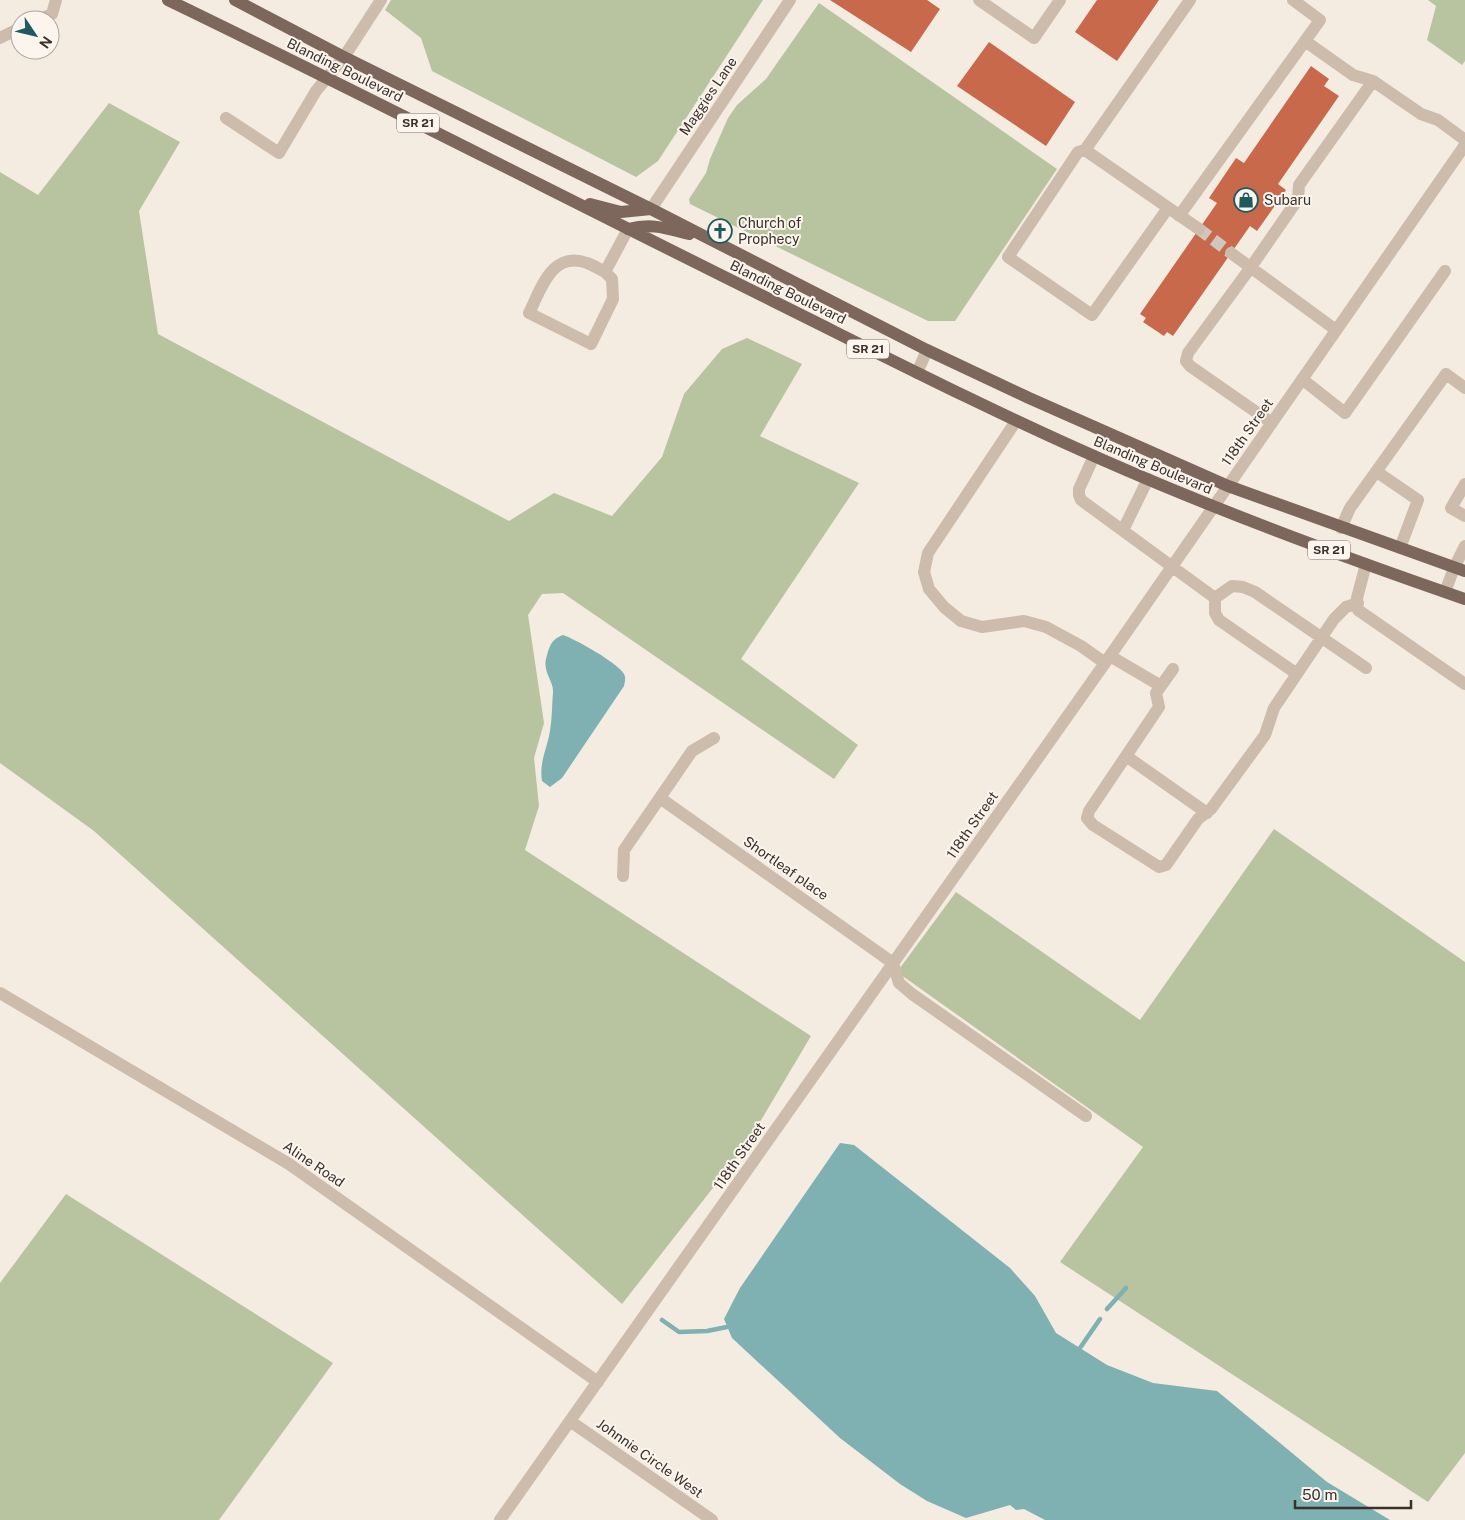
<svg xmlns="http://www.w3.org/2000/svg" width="1465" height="1520" font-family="'Public Sans',sans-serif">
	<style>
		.green { fill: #b8c4a0 }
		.water { fill: #7fb0b2 }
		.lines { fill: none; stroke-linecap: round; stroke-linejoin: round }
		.stream { stroke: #7fb0b2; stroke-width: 4.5 }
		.building { fill: #c8694b }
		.minor-tunnel { stroke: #cfc6bd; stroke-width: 12; stroke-dasharray: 12 6; stroke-linecap: butt }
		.minor { stroke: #cdbbac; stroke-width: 12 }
		.major { stroke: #7d675c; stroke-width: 12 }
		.labels { text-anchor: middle; stroke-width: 4; stroke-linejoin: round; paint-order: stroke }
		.shield { fill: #fbf5ee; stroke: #756b66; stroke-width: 1 }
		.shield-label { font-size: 12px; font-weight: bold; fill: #3b302b }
		.street-label { font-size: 14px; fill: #3b302b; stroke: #fbf5ee }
		.poi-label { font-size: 14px; fill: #3b302b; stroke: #fbf5ee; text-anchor: start }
	</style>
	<rect width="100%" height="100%" fill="#f4ebe1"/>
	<path class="green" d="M391 0H763L658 161 636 177 432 71 421 38 385 10Z
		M1428 0H1465V61L1462 65 1427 40 1436 6Z
		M819 3 1057 169 955 321H928L690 204 689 199 706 173 710 159 728 118 737 105 766 79Z
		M109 103 180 142 139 211 158 334 509 521 554 493 612 516 662 457 684 394 722 349 747 338 802 364 760 436 859 483 741 659 858 745 834 779 563 593 542 594 528 615 544 723 534 758 539 806 525 850 811 1036 745 1147 622 1304 94 831 0 763V172L38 195Z
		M1274 829 1465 962V1453L1428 1502 1060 1262 1143 1147 897 972 956 892 1140 1020Z
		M66 1194 333 1363 219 1520H0V1283Z"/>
	<path class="water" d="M563 635C575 639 618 663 624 674 626 678 625 681 624 686L562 778 550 787 542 781C539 762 547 749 550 731 552 719 552 705 553 692 554 682 543 673 546 659 549 647 551 639 563 635Z
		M840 1143 854 1145 1010 1268 1035 1296 1056 1333 1107 1365 1153 1383 1217 1391 1327 1482 1390 1520H1045L1024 1509 1016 1510 1010 1505 966 1518 927 1501 900 1484 840 1438 732 1338 724 1319 740 1288Z"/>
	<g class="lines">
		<path class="stream" d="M1107 1309 1126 1288
			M662 1320 679 1332 707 1331 727 1327
			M1080 1348 1100 1319"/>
	</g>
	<path class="building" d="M830 0H927L940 9 911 52Z
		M1097 0H1159L1117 61 1075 32Z
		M989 42 1075 102 1046 146 957 86Z
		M1311 66 1329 79 1324 86 1339 96 1278 184 1286 190 1257 231 1250 226 1173 336 1167 332 1164 336 1143 322 1146 318 1140 314 1217 203 1209 198 1236 158 1244 163Z"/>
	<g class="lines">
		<path class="minor-tunnel" d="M1199 229 1231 253"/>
		<path class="minor" d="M979 0 1034 38 1060 0
			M1293 0 1320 20 1305 41 1353 75 1373 81 1421 114 1438 120 1465 140
			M38 20 52 14 56 0
			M0 38 20 28
			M226 118 279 153 316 91 344 57 381 0
			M1085 150 1199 229
			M1168 208 1092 315 1008 257 1078 152 1085 150 1190 0
			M651 209 790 0
			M1179 216 1305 41
			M1231 253 1336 330
			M605 272 612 279 613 299 591 344 529 313C541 289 552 250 587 263 593 265 599 269 605 272L628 229
			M917 373 927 350
			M1302 379 1345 413 1445 271
			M1016 421 928 553 924 572 929 589 944 607 961 621 982 627 1024 621 1046 627 1081 646 1105 663
			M1272 423 1190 366 1186 361 1188 353 1251 267 1298 199 1299 185 1373 81
			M1094 456 1079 489V495L1081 500 1215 598V613L1219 620 1297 674
			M1377 472 1418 500 1400 548
			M1465 484 1451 508 1465 516
			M1341 528 1350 508 1446 374 1465 388
			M1123 530 1148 479
			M1366 564 1357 598 1358 610 1465 684
			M1445 592 1454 568 1465 546
			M1215 598 1232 586 1243 587 1255 592 1366 668
			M1110 656 1161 686
			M1173 669 1156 693 1159 707 1089 811 1087 818 1093 825 1159 867 1166 865 1198 819 1211 809 1265 735 1274 708 1334 619 1346 607 1358 603
			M1126 756 1207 813
			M660 798 893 963 899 983 912 994 1086 1116
			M623 876 624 850 692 751 714 738
			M0 993 289 1164 598 1382
			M570 1421 712 1520
			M500 1520 1105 663 1465 145"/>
		<path class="major" d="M168 0C371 98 571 201 773 301 882 355 991 411 1103 460 1221 512 1343 557 1465 599
			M235 0 344 57 651 209 927 350 1029 398 1228 486 1465 571
			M590 204 621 212 651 209
			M628 229C652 223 665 228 689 234"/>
	</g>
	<defs>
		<g id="shop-ring" transform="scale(1.25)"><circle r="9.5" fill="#fbf5ee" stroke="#1f5a5e" stroke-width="1.5"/><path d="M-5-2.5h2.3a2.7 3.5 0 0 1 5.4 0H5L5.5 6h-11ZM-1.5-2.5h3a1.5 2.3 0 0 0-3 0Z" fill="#1f5a5e"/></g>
		<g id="church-ring" transform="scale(1.25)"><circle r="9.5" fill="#fbf5ee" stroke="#1f5a5e" stroke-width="1.5"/><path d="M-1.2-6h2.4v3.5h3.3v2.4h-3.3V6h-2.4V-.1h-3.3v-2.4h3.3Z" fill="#1f5a5e"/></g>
	</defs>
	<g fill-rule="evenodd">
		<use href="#shop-ring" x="1246" y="200"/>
		<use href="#church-ring" x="720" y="231"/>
	</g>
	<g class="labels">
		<g class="shield">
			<rect x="397" y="113.5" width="42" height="19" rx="4"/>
			<rect x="847" y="339.5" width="42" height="19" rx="4"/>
			<rect x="1308" y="540.5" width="42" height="19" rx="4"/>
		</g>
		<g class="shield-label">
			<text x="418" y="127">SR 21</text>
			<text x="868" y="353">SR 21</text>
			<text x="1329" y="554">SR 21</text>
		</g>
		<g class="street-label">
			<text transform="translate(345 70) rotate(26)" y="5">Blanding Boulevard</text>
			<text transform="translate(708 96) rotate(-56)" y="5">Maggies Lane</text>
			<text transform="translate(788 292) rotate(26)" y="5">Blanding Boulevard</text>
			<text transform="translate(1247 432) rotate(-55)" y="5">118th Street</text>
			<text transform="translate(1153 465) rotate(23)" y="5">Blanding Boulevard</text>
			<text transform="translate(972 825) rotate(-55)" y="5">118th Street</text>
			<text transform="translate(786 868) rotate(35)" y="5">Shortleaf place</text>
			<text transform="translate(739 1156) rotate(-55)" y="5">118th Street</text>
			<text transform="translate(314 1164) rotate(34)" y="5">Aline Road</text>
			<text transform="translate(650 1458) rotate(35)" y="5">Johnnie Circle West</text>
		</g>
		<g class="poi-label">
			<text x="1264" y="205">Subaru</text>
			<text x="738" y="228">Church of<tspan x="738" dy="16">Prophecy</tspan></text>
		</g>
	</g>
	<g transform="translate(35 35) rotate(125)"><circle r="24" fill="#fbf5ee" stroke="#aea6a0"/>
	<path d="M0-4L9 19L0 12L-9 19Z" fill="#1f5a5e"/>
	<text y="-8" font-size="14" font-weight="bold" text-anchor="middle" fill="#3b302b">N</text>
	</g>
	<path d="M1295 1500v8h116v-8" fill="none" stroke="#3b302b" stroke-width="2.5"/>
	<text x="1302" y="1500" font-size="15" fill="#3b302b" stroke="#fbf5ee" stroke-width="4" paint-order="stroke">50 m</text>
</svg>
